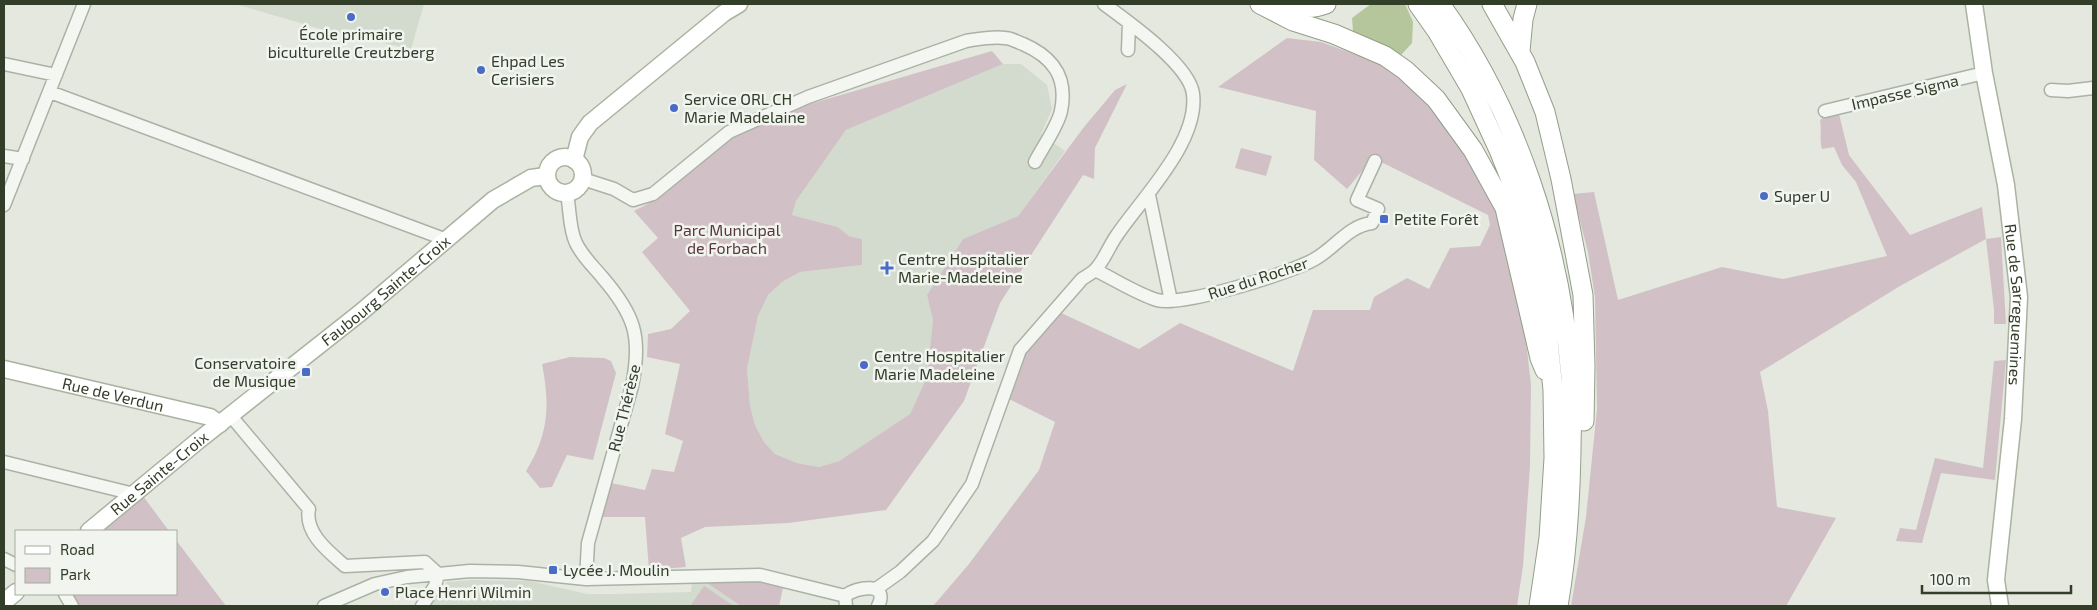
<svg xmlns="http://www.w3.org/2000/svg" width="2097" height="610" font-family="'Exo 2',sans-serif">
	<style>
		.built { fill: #d3dace }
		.green { fill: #d1c1c7 }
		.water { fill: #b5c69c }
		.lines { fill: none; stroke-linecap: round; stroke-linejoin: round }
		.minor-casing { stroke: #abb2a5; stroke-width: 15 }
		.major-casing { stroke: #a9b39f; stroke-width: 19 }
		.highway-casing { stroke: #939e88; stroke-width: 21 }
		.minor { stroke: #f4f6f2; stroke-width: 12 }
		.major { stroke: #fff; stroke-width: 16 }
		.highway { stroke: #fff; stroke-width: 19 }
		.poi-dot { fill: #4a6cc7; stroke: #f2f5ef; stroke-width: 2 }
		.labels { text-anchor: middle; stroke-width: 5; stroke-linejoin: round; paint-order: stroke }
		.poi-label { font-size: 16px; fill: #333e29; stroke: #f2f5ef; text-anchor: start }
		.street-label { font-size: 16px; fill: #333e29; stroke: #f2f5ef }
		.park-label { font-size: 16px; fill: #593741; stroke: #f2f5ef }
	</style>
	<rect width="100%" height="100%" fill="#e4e8df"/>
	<path class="built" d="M235 4H424L411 49 328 31Z
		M1003 64H1021L1047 85 1052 109 1041 134 1065 151 1018 216 963 239 927 295 933 320 927 377 910 414 839 461 819 467 797 463 775 454 764 442 755 425 750 406 747 369 758 316 768 295 782 282 800 272 862 265V239L849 236 838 227 792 215 796 201 846 130Z
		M473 580 530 581 587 594H615L691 592 692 583 704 581 741 606H430L447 582Z"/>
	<path class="green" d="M1287 38 1321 42 1376 62 1398 76 1425 101 1448 127 1493 197 1524 323 1531 385 1530 466 1523 566 1517 606H933L969 564 1039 470 1055 422 1009 399 1024 353 1059 312 1139 349 1180 323 1293 371 1313 310H1370L1374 297 1407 278 1429 289 1450 248 1480 246 1490 225 1488 215 1373 158 1347 189 1314 160 1316 111 1218 87Z
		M992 51 1003 64 846 130 796 201 792 215 838 227 849 236 862 239V265L800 272 782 282 768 295 758 316 747 369 750 406 755 425 764 442 775 454 797 463 819 467 839 461 910 414 927 377 933 320 927 295 963 239 1018 216 1084 127 1115 90 1127 84 1095 148 1094 179 1083 175 1000 303 964 401 886 510 788 523 705 527 681 538 686 567 649 570 645 517H602L611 483 645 490 652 469 674 472 683 441 665 434 680 364 647 357 648 334 671 329 690 311 642 252 658 238 634 211 655 200 733 137 803 106Z
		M1839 114 1849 155 1910 235 1982 207 1986 239 2001 237 2006 324H1994V310L1986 239 1900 286 1760 372 1768 411 1777 507 1836 518 1786 606H1571L1586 517 1597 409 1595 297 1588 252 1573 194 1594 192 1618 300 1722 267 1783 279 1887 256 1856 182 1842 165 1834 147 1822 149C1819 139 1822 130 1820 120L1826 116Z
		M1241 148 1272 156 1266 176 1235 168Z
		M570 357 604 358 611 361 616 373 593 460 567 455 552 487 540 488 526 471C549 434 550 405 542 364Z
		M2006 360 1995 480 1941 473 1922 543 1896 541 1900 528 1916 530 1935 458 1983 468 1994 361Z
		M140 492 169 531H94Z
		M176 540 226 606H78L71 594H176Z
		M752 580 783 588 779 606H741L704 581Z
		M704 586 734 606H690Z"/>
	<path class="water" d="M1371 4H1405L1413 22 1412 43 1401 55 1353 31 1352 18Z"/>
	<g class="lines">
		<g class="minor-casing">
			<path id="minor" d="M1128 50 1129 23
				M4 64 56 75
				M2051 90 2068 91 2093 88
				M50 92 447 240
				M1825 111 1984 73
				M4 156 23 159
				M583 179 614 189 633 200 653 194 729 132 808 97 966 41C979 39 992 36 1005 38 1011 38 1017 42 1023 44 1053 57 1068 77 1061 111 1058 126 1042 148 1035 162
				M567 194C570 209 569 229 576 243 582 256 593 266 602 277 635 315 642 337 632 386L588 543 586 579
				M1149 195 1171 301
				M4 205 84 4
				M1095 270C1114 279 1137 294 1157 300 1182 307 1291 273 1315 259 1336 247 1348 226 1372 223L1378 209 1357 200 1375 161
				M231 416 309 509C304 533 329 552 345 566L425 562 438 574
				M4 462 134 494
				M4 559 16 565
				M876 589 900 572 933 541 972 484 1020 350 1082 279C1086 276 1091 274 1095 270 1104 261 1109 246 1117 235 1142 198 1199 142 1193 94 1190 65 1127 21 1104 4
				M65 594 72 606
				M324 606 375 584 407 577 470 571 518 572 586 579 760 575 845 596
				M422 606 435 586 438 574
				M846 606 845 596C857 586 890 582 878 606"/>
		</g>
		<g class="major-casing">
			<g id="major">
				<path id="s1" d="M1974 4 1984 73 2006 185 2019 297 2013 419 1996 580 2000 606"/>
				<circle cx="565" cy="175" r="18"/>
				<path d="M574 160 580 137 590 123 724 13 739 4"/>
				<path id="s2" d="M4 369 210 417 220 424"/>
				<path id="s3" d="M89 531 199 440 360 313 493 200 531 178 546 176"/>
				<path d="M4 602 16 592"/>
			</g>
		</g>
		<g class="highway-casing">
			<path id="highway" d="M1260 4 1293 21 1334 34 1385 56 1405 70 1436 99 1473 150 1505 208 1540 358 1545 370
				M1289 4C1302 9 1313 9 1326 4
				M1418 4 1437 31 1471 89 1499 150 1519 200 1544 302 1553 390 1554 458 1549 538 1539 606
				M1440 4C1518 112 1560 245 1571 377 1573 401 1571 427 1571 452 1570 504 1567 555 1558 606
				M1492 4 1525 62 1545 112 1561 179 1583 295 1585 367 1584 421
				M1520 51 1523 19 1527 4"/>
		</g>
		<use href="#minor" class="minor"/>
		<use href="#major" class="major"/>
		<use href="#highway" class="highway"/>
	</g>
	<g class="poi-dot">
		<circle cx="351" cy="17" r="5"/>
		<circle cx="481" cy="70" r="5"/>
		<circle cx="674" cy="108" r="5"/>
		<circle cx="1764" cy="196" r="5"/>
		<rect x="1379" y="214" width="10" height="10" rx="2.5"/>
		<path d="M884.5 260.5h5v5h5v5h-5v5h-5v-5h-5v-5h5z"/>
		<circle cx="864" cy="365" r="5"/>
		<rect x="301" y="367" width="10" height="10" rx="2.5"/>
		<rect x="548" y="565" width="10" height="10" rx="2.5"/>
		<circle cx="385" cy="592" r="5"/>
	</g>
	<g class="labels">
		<g class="poi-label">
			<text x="351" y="40" text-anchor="middle">École primaire<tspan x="351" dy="18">biculturelle Creutzberg</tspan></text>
			<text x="491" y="67">Ehpad Les<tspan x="491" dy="18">Cerisiers</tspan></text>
			<text x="684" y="105">Service ORL CH<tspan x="684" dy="18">Marie Madelaine</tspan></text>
			<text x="1774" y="202">Super U</text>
			<text x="1394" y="225">Petite Forêt</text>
			<text x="898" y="265">Centre Hospitalier<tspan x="898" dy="18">Marie-Madeleine</tspan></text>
			<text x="874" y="362">Centre Hospitalier<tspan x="874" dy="18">Marie Madeleine</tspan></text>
			<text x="296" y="369" text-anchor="end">Conservatoire<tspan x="296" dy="18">de Musique</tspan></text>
			<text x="563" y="576">Lycée J. Moulin</text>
			<text x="395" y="598">Place Henri Wilmin</text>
		</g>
		<g class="street-label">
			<text transform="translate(1905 92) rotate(-13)" y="6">Impasse Sigma</text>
			<text transform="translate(1258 278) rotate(-18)" y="6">Rue du Rocher</text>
			<text dy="6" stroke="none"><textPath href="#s3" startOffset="382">Faubourg Sainte-Croix</textPath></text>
			<text dy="6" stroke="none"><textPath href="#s1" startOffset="304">Rue de Sarreguemines</textPath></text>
			<text dy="6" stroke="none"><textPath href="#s2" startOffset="112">Rue de Verdun</textPath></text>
			<text transform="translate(624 408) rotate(-76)" y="6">Rue Thérèse</text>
			<text dy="6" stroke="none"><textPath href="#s3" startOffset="91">Rue Sainte-Croix</textPath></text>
		</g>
		<g class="park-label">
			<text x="727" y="236">Parc Municipal<tspan x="727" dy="18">de Forbach</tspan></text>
		</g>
	</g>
	<rect width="2097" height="610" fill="none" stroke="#333e29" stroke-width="10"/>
	<rect x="15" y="530" width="162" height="65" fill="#f2f5ef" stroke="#a6aca0"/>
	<rect x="25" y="546" width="25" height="8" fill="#ffffff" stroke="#a6aca0"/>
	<text x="60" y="555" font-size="15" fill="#333e29">Road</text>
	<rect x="25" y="568" width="25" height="15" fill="#d1c1c7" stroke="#a6aca0"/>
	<text x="60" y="580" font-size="15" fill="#333e29">Park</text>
	<path d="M1922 585v8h149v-8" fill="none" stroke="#333e29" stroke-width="2.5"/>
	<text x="1930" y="585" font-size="15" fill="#333e29" stroke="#f2f5ef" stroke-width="4" paint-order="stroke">100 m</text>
</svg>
